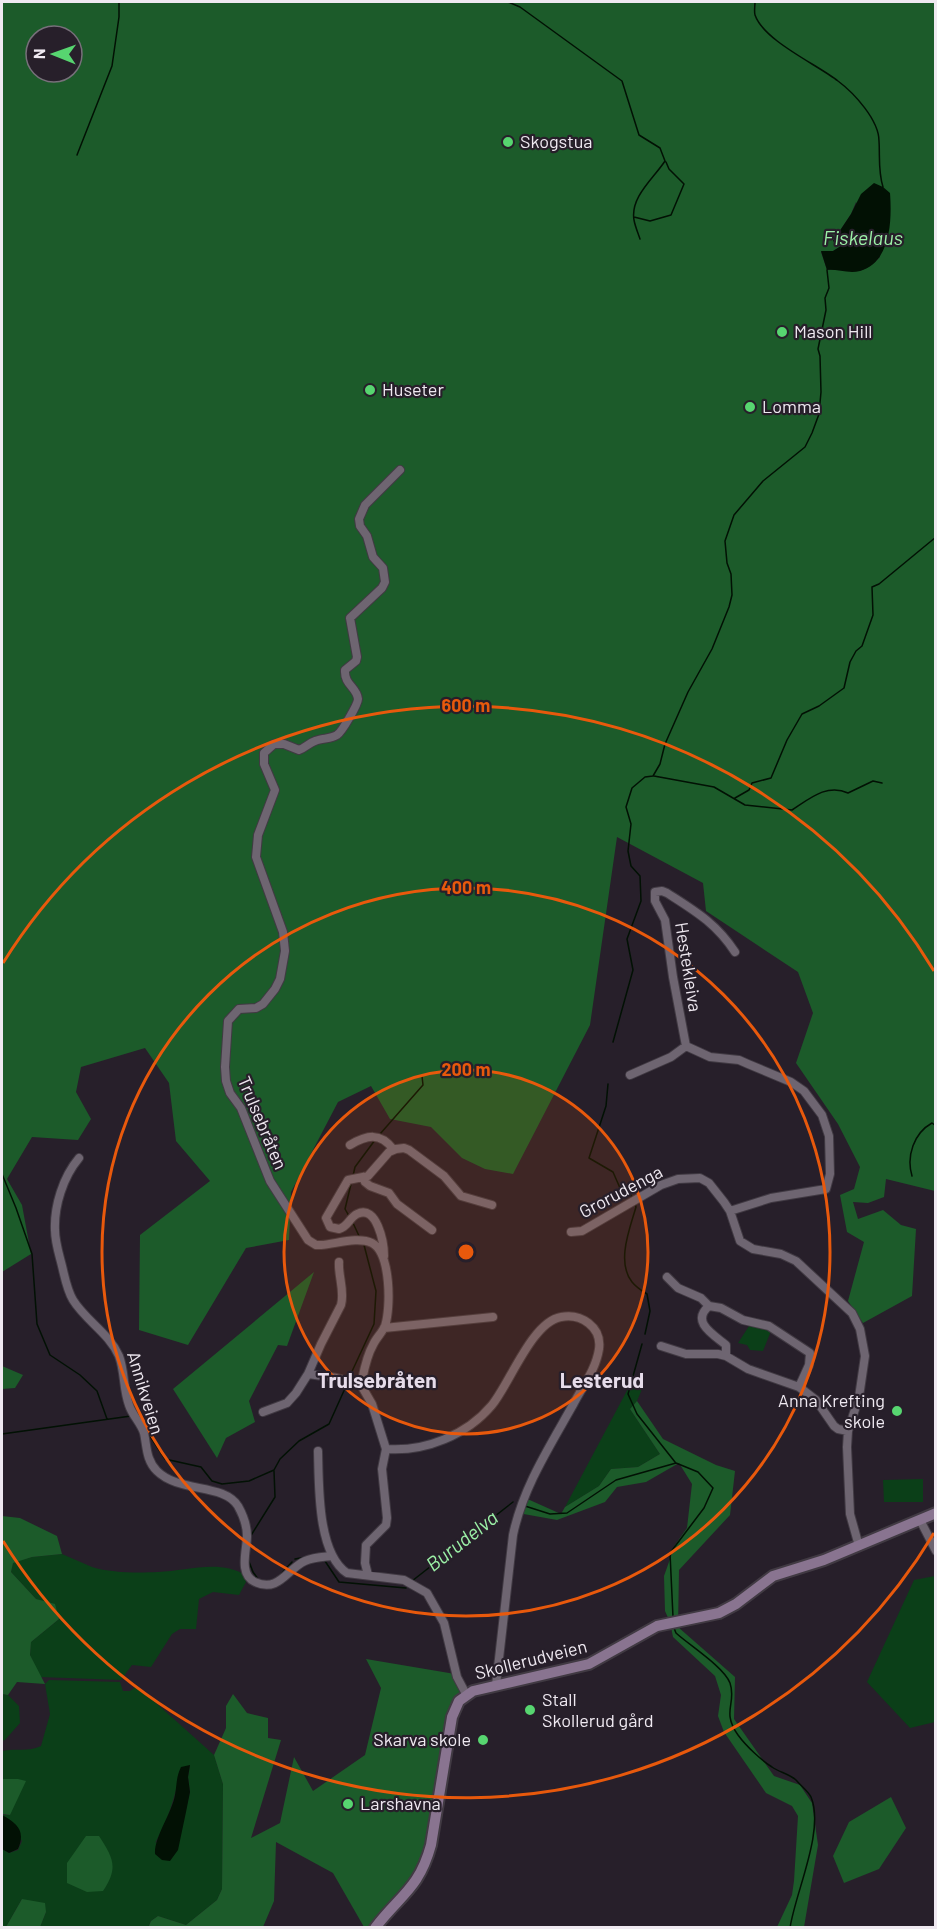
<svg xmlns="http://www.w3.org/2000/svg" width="937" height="1929" font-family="Barlow,sans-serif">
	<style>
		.green { fill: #0b3f18; fill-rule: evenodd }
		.forest { fill: #1c5b2a; fill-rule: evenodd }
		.water { fill: #021104 }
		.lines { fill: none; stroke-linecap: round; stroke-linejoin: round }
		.stream { stroke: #021104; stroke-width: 1.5 }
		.street-casing { stroke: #413a43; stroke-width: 10 }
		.secondary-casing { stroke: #413a43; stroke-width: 14 }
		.street { stroke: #6e6571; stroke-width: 8 }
		.secondary { stroke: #897490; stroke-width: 10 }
		.ring { fill: none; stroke: #e8590c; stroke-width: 3 }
		.poi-dot { fill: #57d570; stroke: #271f2a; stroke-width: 2 }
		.labels { text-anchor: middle; stroke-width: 4.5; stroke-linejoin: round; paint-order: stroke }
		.poi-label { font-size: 18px; fill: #efe9f1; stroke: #271f2a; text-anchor: start }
		.street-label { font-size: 18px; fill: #efe9f1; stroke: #271f2a }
		.water-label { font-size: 20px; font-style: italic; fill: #9cf1a7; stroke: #271f2a }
		.quarter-label { font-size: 21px; font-weight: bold; fill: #e6dcea; stroke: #271f2a }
		.centre { fill: #e8590c; stroke: #271f2a; stroke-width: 3 }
		.ring-label { font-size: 18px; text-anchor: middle; font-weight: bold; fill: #e8590c; stroke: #271f2a; stroke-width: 4.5; stroke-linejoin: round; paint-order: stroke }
	</style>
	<rect width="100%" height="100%" fill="#271f2a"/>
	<path class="green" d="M751 1323 761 1325 771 1331 763 1351 750 1350 747 1345 738 1343Z
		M645 1382 637 1401 630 1409 660 1454 638 1467 611 1469 599 1486 565 1507 631 1383Z
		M923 1479V1502H884L883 1480Z
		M62 1554C72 1558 82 1563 92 1567 111 1573 138 1573 158 1572 186 1571 220 1559 245 1575L246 1582 239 1595 213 1592 199 1599 196 1629H180L172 1634 151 1667 132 1665 121 1680 40 1677 30 1655 31 1642 59 1619 36 1599 11 1572 13 1562 32 1557Z
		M935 1576V1722L910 1728 867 1682 914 1580Z
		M49 1680 120 1682 123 1691H130L137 1686 214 1755 223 1784 222 1889 217 1900 186 1925 158 1916 151 1921 148 1927H40L46 1912 22 1899 6 1927H2V1849L9 1853 18 1850 22 1841 2 1815H10L18 1779H2V1751C15 1748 29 1752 41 1746L50 1714 45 1684ZM190 1765 188 1777 190 1792 182 1825 155 1843C165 1827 171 1808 176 1790 178 1782 185 1773 190 1765Z
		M2 1694 8 1695 19 1706 20 1723 5 1740 2 1741Z"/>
	<path class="forest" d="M2 2H935V1191L886 1179 884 1197 868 1203 853 1202 858 1219 883 1210 901 1225 916 1229 912 1296 863 1323 848 1301 864 1242 847 1232 840 1195 854 1189 860 1167 838 1124 796 1063 813 1013 798 972 706 911 703 883 617 837 590 1025 513 1174 485 1169 462 1158 431 1127 390 1119 371 1086 338 1102 291 1192 289 1240 246 1248 188 1345 139 1330 140 1235 210 1181 176 1141 169 1083 145 1048 81 1067 76 1092 91 1119 78 1140 32 1137 7 1179 22 1205 31 1254 2 1272ZM36 36H72V72H36ZM856 202 880 257C858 280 853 267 827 270L821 252 833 251 841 246 833 241 851 214Z
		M314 1272 287 1346 278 1345 249 1401 255 1422 226 1438 217 1458 173 1389Z
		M2 1366 23 1375 15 1388 2 1389Z
		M637 1401 663 1439 716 1465 735 1471 730 1515 679 1570 678 1627 735 1677 734 1719 774 1776 800 1785 812 1803 818 1845 804 1927H777L792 1895 794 1881 798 1816 792 1806 766 1793 724 1732 718 1716 721 1695 715 1676 673 1637 670 1622 665 1611 664 1576 675 1545 687 1528 692 1484 679 1463 646 1482 617 1487 605 1502 557 1520 518 1513 523 1497 561 1514 565 1507 599 1486 611 1469 638 1467 660 1454 630 1409Z
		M2 1516 20 1518 57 1536 62 1554 32 1557 13 1563 11 1572 36 1599 55 1604 59 1619 31 1642 30 1655 45 1684 17 1682 8 1695 2 1694Z
		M366 1659 455 1674 466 1694 456 1706 427 1861 375 1927H364L333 1873 276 1842 274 1901 263 1927 187 1928 185 1926 183 1927 148 1928 151 1921 158 1916 186 1925 217 1900 222 1889 223 1784 214 1755 226 1728V1706L233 1694 247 1713 268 1718V1738L281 1740 251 1838 280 1823 294 1757 313 1791 365 1755 381 1688Z
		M2 1779H18L26 1781 10 1815 2 1814Z
		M891 1797 906 1828 879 1869 844 1883 833 1856 849 1822Z
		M86 1836H99C113 1858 119 1867 103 1891L87 1892 67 1883V1863Z
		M22 1899 45 1903 46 1912 40 1927H6Z"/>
	<path class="water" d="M874 183 883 187 890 193C892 220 891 262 860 271 849 274 837 269 827 270L821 251H833L841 246 833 241 851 214 861 194Z
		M190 1765 188 1777 190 1792 186 1812 178 1850 170 1861 162 1860 155 1854C154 1837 172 1813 175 1795 177 1784 176 1777 181 1767Z
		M2 1815C17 1823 26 1831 18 1849L9 1853 2 1849Z"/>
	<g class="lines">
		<path class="stream" d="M508 2 520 7 622 81 639 135 660 148 665 161C654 178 630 197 634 220 635 226 638 233 640 239
			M755 2C755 5 754 12 755 15 764 41 818 65 838 81 854 93 879 120 879 141 880 157 878 171 883 187
			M77 155 112 66 119 17V2
			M634 217 650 221 671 215 684 184 669 169 666 162
			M654 776 714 787 745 805 792 810C809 799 827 783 848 793L873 781 882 783
			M735 798 749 790 752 783 771 778 787 740 802 714 819 706 844 688 850 662 856 651 862 646 873 615 872 587 879 584 936 537
			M613 1042 633 970 627 939 641 901 640 876 631 866 628 851 631 824 626 807 632 788 645 777 653 776 660 764 665 744 688 692 712 649 729 607 732 595 731 574 727 563 725 541 734 515 763 481 805 447 812 433 819 414 821 392 820 356 818 349 826 310 825 298 829 288 827 270
			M608 1084 606 1106 589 1158 613 1172 620 1188 629 1192 633 1199
			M380 1134 423 1085 422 1076
			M2 1174 16 1208 32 1254 37 1324 50 1355 80 1375 97 1391 107 1419
			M353 1176 355 1167 375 1140
			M912 1176C906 1156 914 1133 932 1123L936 1126
			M635 1204 636 1207C630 1228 616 1262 632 1282 636 1287 642 1291 647 1294L650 1311 645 1334
			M349 1216 345 1209 351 1184
			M353 1223 360 1238
			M642 1344 628 1394 637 1414 675 1462
			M348 1380 374 1324 376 1291 364 1245
			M146 1430 165 1459 201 1467 212 1481 222 1484 249 1481 274 1470 280 1459 299 1441 329 1424 347 1384
			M2 1434 131 1416
			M525 1506 550 1514 567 1513 616 1480 676 1463 698 1472 713 1488 704 1508 670 1553 673 1617
			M250 1537 275 1497 274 1471
			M248 1559 253 1572 258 1579
			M295 1559 306 1557
			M325 1561 339 1582 406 1588
			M280 1575 292 1562
			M412 1581 513 1502
			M674 1628 676 1633C689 1645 724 1667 730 1683 737 1703 721 1711 738 1735 746 1746 761 1760 772 1767 779 1772 789 1774 796 1780 800 1785 809 1792 811 1797 825 1831 795 1893 790 1928"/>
		<g class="street-casing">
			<path id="street" d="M630 1075 671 1057 686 1046
				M350 1145C367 1135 380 1132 393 1149
				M79 1158C63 1177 54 1206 55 1230 55 1242 59 1254 62 1266 65 1278 67 1290 73 1300 86 1321 109 1333 119 1356 125 1372 123 1389 129 1405 132 1415 141 1423 144 1433 147 1447 146 1460 157 1471 179 1493 224 1483 238 1506 243 1515 247 1526 247 1536 247 1550 238 1574 255 1582 279 1593 287 1569 305 1561 314 1557 323 1557 332 1556
				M363 1177 365 1182 370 1186 389 1193 397 1204 432 1230
				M730 1211 771 1198 826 1189 830 1174 829 1136 822 1115 804 1091 791 1082 748 1064 739 1060 710 1057 686 1046 673 977 665 920 655 901V892L662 891 667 893C695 911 716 923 735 952
				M571 1232 582 1231 661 1185 678 1179 700 1178 709 1183 724 1202 730 1211 740 1241 753 1249 781 1254 796 1261 852 1313 860 1329 865 1356 859 1397 848 1431 847 1447 850 1514 859 1546
				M384 1256C384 1243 377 1204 357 1214 349 1218 348 1227 339 1229L330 1227 326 1218 348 1180 368 1176 389 1152 396 1149 404 1148 409 1150 444 1176 461 1196 492 1205
				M667 1277 678 1288 701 1298 709 1306
				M384 1328 493 1317
				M661 1346 686 1354H718L726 1356 748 1369 799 1387 816 1400 834 1426 838 1429 848 1431
				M726 1356V1345C714 1335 690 1322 709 1306L721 1308 743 1320 769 1326 810 1353 809 1365 799 1387
				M308 1374 337 1378 361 1385
				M263 1412 287 1403 296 1393 308 1374 321 1344 341 1305C345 1291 338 1276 339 1262
				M386 1449C425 1452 467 1435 492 1405 510 1383 532 1322 561 1317 581 1313 602 1327 599 1349 596 1369 583 1386 574 1403 550 1446 523 1487 513 1535L496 1685
				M318 1451C319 1484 317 1553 347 1573L404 1580 427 1593 444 1623 457 1677 466 1694
				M920 1520 936 1551
				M368 1575 365 1563 366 1545 386 1525 387 1518 382 1469 386 1449 372 1404 361 1385C364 1371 366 1357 373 1345 376 1338 382 1333 385 1326 391 1308 391 1253 372 1243 358 1236 336 1244 321 1245H316L308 1240 270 1181 241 1108 230 1093 226 1081 225 1067 228 1021 239 1009 256 1008 263 1004 275 989 280 979 285 951 283 932 256 857 258 835 275 790 264 764V753L274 744H284L299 750C305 748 309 743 315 741 322 738 331 739 337 735 342 732 358 704 358 699 357 687 344 685 345 670L356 661 357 657 350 618 382 588 385 582 383 568 373 557 367 536 360 526 359 519 365 505 400 470"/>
		</g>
		<g class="secondary-casing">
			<path id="secondary" d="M375 1928C400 1895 419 1889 431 1845L452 1717 459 1701 473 1691 589 1664 657 1626 719 1613 736 1604 773 1576 824 1560 936 1513"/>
		</g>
		<use href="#street" class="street"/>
		<use href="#secondary" class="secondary"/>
	</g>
	<circle cx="466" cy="1252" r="182" fill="#e8590c" fill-opacity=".12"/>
	<g class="ring">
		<circle cx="466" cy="1252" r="182"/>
		<circle cx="466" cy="1252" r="364"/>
		<path d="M934 1533A546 546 0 0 1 3 1541M3 963A546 546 0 0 1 934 971"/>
	</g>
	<g class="poi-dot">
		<circle cx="508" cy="142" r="6"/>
		<circle cx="782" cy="332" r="6"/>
		<circle cx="370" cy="390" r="6"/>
		<circle cx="750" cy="407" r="6"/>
		<circle cx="897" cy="1411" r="6"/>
		<circle cx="530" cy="1710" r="6"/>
		<circle cx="483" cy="1740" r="6"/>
		<circle cx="348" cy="1804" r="6"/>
	</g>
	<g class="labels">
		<g class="poi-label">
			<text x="520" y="148">Skogstua</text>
			<text x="794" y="338">Mason Hill</text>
			<text x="382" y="396">Huseter</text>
			<text x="762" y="413">Lomma</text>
			<text x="885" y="1407" text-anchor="end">Anna Krefting<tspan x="885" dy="21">skole</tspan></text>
			<text x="542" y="1706">Stall<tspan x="542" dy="21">Skollerud gård</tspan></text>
			<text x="471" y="1746" text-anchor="end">Skarva skole</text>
			<text x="360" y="1810">Larshavna</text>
		</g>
		<g class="street-label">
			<text transform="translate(688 967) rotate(81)" y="6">Hestekleiva</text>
			<text transform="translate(262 1123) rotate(67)" y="6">Trulsebråten</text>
			<text transform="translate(621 1192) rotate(-28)" y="6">Grorudenga</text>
			<text transform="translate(145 1393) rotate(73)" y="6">Annikveien</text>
			<text transform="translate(531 1660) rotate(-14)" y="6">Skollerudveien</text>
		</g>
		<g class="water-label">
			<text x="863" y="245">Fiskelaus</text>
			<text transform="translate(462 1541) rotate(-38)" y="7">Burudelva</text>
		</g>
		<g class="quarter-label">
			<text x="377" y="1388">Trulsebråten</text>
			<text x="602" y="1388">Lesterud</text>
		</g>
	</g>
	<circle cx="466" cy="1252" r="9" class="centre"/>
	<g class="ring-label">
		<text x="466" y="712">600 m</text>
		<text x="466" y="894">400 m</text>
		<text x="466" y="1076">200 m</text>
	</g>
	<rect width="937" height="1929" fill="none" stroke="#efe9f1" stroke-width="6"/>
	<g transform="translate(54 54) rotate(271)"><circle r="28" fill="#271f2a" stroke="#77707a" stroke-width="1.5"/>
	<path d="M0-4.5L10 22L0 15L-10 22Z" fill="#57d570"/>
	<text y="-9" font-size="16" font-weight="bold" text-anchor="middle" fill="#efe9f1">N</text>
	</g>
</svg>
